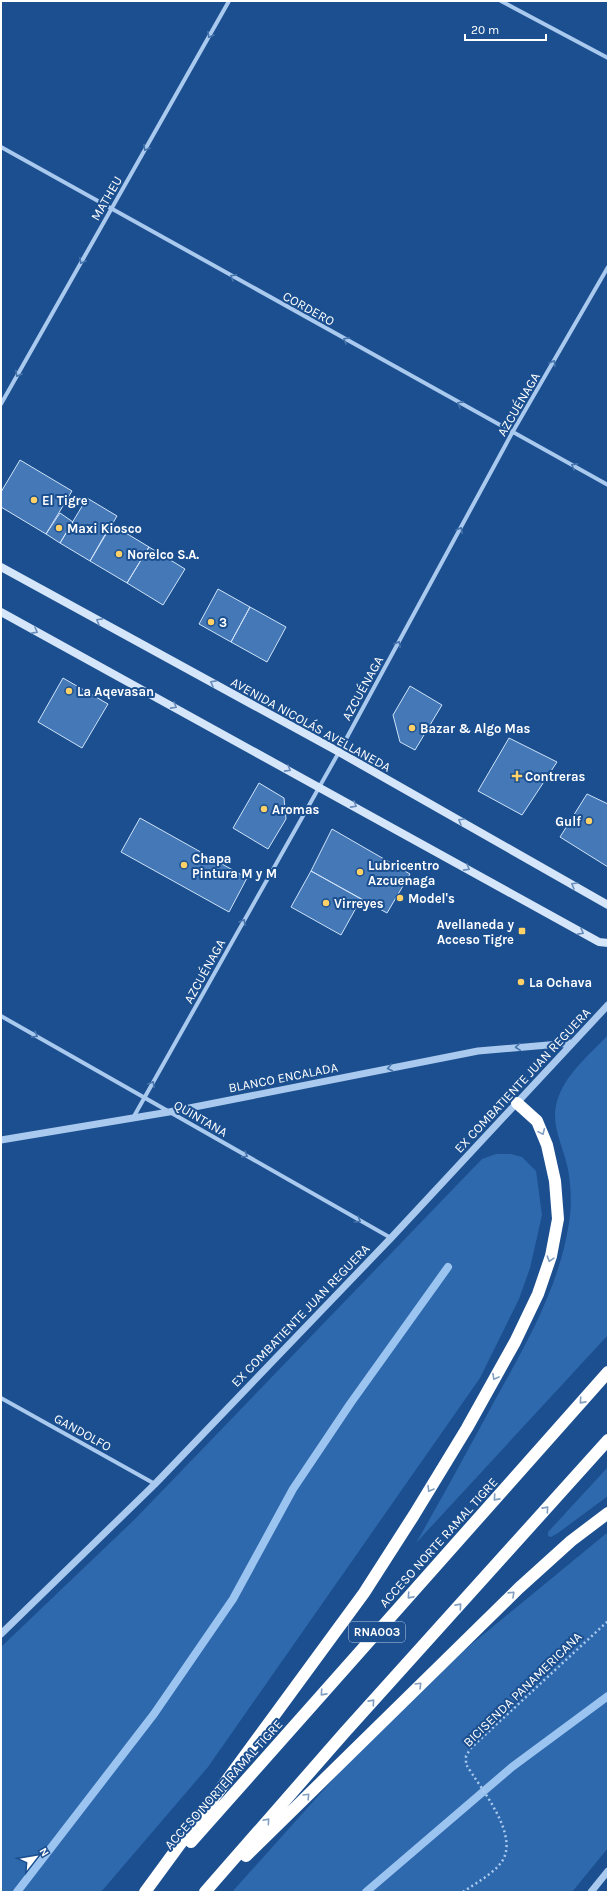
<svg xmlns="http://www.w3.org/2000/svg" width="609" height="1893" font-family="Karla,sans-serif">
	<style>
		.green { fill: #2e69ad }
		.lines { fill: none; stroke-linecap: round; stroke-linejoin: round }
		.stream { stroke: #9cc4f0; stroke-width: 8 }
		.building { fill: #4478b7; stroke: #cfe3fa }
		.path { stroke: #a9c9ee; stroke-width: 2.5; stroke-dasharray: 2 3; stroke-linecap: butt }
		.minor { stroke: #a9c9ee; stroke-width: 4 }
		.tertiary { stroke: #a9c9ee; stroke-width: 7 }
		.secondary { stroke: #d6e6fa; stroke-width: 8 }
		.motorway { stroke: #fff; stroke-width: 12 }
		.oneway { stroke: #4674ac }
		.oneway2 { stroke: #668bba }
		.oneway3 { stroke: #829ec1 }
		.poi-dot { fill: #ffd166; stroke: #1b4f8f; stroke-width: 1.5 }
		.labels { text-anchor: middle; stroke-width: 4; stroke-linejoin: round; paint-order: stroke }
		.shield { fill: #1b4f8f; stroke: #bbcadd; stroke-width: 1 }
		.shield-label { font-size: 12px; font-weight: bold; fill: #fff }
		.street-label { font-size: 13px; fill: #fff; stroke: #1b4f8f }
		.poi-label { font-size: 13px; font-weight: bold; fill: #fff; stroke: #1b4f8f; text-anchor: start }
	</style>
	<rect width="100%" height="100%" fill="#1b4f8f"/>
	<path class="green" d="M608 1035V1335L416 1543C443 1496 469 1448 495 1400 526 1344 559 1288 569 1223 572 1206 571 1186 568 1169 561 1137 545 1118 564 1085 575 1066 593 1051 608 1035Z
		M496 1154H511L522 1157 536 1171 542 1215 530 1268 519 1299 480 1378 208 1767 101 1892H1V1647L135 1519 482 1159Z
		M608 1467V1496L558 1533 551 1537 548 1536V1532Z
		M608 1532V1848L572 1892H232L406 1698Z"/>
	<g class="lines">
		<path class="stream" d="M17 1892 154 1714 233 1599 293 1489 350 1404 448 1267
			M366 1892 512 1767 608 1696"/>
	</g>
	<path class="building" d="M20 460 72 491 46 534 1 507V492Z
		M87 498 117 516 90 561 60 543Z
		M60 513 73 522 60 543 46 534Z
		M111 524 149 547 127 583 90 561Z
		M149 547 185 569 163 605 127 583Z
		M218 589 250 607 231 642 199 624Z
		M250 607 286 627 267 662 231 642Z
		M63 678 108 704 82 748 38 722Z
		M410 686 442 705 415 750 400 742 393 715Z
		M509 738 557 762 522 815 478 791Z
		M259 783 284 798 286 819 268 849 233 828Z
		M587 794 608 804V867L560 837Z
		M140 818 247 878 229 912 121 852Z
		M332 829 410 874 387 913 311 871Z
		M311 871 361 899 341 935 291 907Z"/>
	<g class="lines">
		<path class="path" d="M463 1892C476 1883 491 1875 500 1864 523 1837 479 1787 466 1764V1756L471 1748 608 1621"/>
		<path class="minor" d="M501 1 608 58
			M1 147 608 485
			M1 404 229 1
			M1 1016 391 1238
			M133 1118 339 752 512 433 608 267
			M1 1398 155 1484"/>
		<path class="tertiary" d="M1 1140 169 1112 478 1051 571 1043
			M1 1634 155 1484 391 1238 608 1005
			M591 1892 608 1871"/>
		<path class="secondary" d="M1 567 339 752 608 905
			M1 612 599 942 608 943"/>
		<path class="motorway" d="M191 1842 608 1372
			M246 1856 519 1588 571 1541 608 1513
			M145 1892 364 1593 414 1515 467 1428 515 1342 538 1294 551 1256 558 1219 555 1181 547 1145 537 1121 517 1103
			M205 1892 345 1732 608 1440"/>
	</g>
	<defs><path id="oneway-chevron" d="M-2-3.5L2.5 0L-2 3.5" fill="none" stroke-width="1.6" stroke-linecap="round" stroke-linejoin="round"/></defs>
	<g class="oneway">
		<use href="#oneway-chevron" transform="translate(210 35) rotate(120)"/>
		<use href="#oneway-chevron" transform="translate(146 148) rotate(120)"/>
		<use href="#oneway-chevron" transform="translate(82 261) rotate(119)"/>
		<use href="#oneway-chevron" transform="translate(233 277) rotate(-151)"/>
		<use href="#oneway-chevron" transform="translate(346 340) rotate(-151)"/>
		<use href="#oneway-chevron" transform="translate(553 363) rotate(-60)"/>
		<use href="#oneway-chevron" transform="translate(18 374) rotate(119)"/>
		<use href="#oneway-chevron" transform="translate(460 404) rotate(-151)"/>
		<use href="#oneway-chevron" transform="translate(574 466) rotate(-151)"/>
		<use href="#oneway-chevron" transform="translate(460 530) rotate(-61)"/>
		<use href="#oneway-chevron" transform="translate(398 644) rotate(-61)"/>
		<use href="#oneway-chevron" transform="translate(243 922) rotate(-61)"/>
		<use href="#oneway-chevron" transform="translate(35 1035) rotate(29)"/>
		<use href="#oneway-chevron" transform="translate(518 1047) rotate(175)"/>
		<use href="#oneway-chevron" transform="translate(390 1068) rotate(169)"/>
		<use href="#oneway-chevron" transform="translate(152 1084) rotate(-61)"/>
		<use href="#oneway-chevron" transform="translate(245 1155) rotate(30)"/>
		<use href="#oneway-chevron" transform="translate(358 1220) rotate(30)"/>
	</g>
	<g class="oneway2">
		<use href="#oneway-chevron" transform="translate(99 621) rotate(-151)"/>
		<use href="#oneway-chevron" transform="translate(35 631) rotate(29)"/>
		<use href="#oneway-chevron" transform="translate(213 683) rotate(-151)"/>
		<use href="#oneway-chevron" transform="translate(174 706) rotate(29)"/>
		<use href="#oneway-chevron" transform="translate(288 769) rotate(29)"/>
		<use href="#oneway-chevron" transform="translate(354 805) rotate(29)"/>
		<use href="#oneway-chevron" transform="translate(461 821) rotate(-150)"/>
		<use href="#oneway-chevron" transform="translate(467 868) rotate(29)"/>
		<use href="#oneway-chevron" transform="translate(574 885) rotate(-150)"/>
		<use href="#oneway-chevron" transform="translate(581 932) rotate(29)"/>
	</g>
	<g class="oneway3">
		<use href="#oneway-chevron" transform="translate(542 1132) rotate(66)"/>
		<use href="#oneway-chevron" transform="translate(550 1259) rotate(107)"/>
		<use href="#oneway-chevron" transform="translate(495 1377) rotate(119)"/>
		<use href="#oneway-chevron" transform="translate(582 1401) rotate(132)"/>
		<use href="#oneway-chevron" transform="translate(430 1489) rotate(121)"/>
		<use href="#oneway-chevron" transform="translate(496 1498) rotate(132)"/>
		<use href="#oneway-chevron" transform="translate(546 1509) rotate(-48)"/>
		<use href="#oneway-chevron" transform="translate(512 1594) rotate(-44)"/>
		<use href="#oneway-chevron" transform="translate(410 1596) rotate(132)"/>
		<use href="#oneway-chevron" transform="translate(459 1606) rotate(-48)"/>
		<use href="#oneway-chevron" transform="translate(419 1685) rotate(-45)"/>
		<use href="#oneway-chevron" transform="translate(323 1693) rotate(132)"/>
		<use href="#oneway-chevron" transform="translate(372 1702) rotate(-48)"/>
		<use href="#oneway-chevron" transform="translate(307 1796) rotate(-45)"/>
		<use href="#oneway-chevron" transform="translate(267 1821) rotate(-49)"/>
	</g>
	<g class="poi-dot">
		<circle cx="34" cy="500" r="4"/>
		<circle cx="59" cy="528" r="4"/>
		<circle cx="119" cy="554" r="4"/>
		<circle cx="211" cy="622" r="4"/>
		<circle cx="69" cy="691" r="4"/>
		<circle cx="412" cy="728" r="4"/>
		<path d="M515 770h4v4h4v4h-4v4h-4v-4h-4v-4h4z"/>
		<circle cx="264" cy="809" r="4"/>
		<circle cx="589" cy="821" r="4"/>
		<circle cx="184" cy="865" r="4"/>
		<circle cx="360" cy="872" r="4"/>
		<circle cx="400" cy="898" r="4"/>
		<circle cx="326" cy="903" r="4"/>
		<rect x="518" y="927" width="8" height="8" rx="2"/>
		<circle cx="521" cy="982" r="4"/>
	</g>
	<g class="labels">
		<rect class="shield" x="349" y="1622" width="56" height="20" rx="3"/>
		<g class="shield-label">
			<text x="377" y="1636">RNA003</text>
		</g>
		<g class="street-label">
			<text transform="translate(106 198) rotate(-60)" y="5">MATHEU</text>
			<text transform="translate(309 308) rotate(29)" y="5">CORDERO</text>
			<text transform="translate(518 404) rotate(-60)" y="5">AZCUÉNAGA</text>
			<text transform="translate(362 688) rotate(-61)" y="5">AZCUÉNAGA</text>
			<text transform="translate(311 724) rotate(29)" y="5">AVENIDA NICOLÁS AVELLANEDA</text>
			<text transform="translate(204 971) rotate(-61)" y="5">AZCUÉNAGA</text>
			<text transform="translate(283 1077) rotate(-11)" y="5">BLANCO ENCALADA</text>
			<text transform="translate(522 1080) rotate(-47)" y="5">EX COMBATIENTE JUAN REGUERA</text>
			<text transform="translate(201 1118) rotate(30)" y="5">QUINTANA</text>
			<text transform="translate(300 1315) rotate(-46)" y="5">EX COMBATIENTE JUAN REGUERA</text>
			<text transform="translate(83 1432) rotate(29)" y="5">GANDOLFO</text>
			<text transform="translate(438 1542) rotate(-48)" y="5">ACCESO NORTE RAMAL TIGRE</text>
			<text transform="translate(522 1689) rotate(-44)" y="5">BICISENDA PANAMERICANA</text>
			<text transform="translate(223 1784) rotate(-48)" y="5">ACCESO NORTE RAMAL TIGRE</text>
		</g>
		<g class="poi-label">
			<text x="42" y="505">El Tigre</text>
			<text x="67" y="533">Maxi Kiosco</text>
			<text x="127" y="559">Norelco S.A.</text>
			<text x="219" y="627">3</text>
			<text x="77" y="696">La Aqevasan</text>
			<text x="420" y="733">Bazar &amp; Algo Mas</text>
			<text x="525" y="781">Contreras</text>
			<text x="272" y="814">Aromas</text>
			<text x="581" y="826" text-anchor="end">Gulf</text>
			<text x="192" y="863">Chapa<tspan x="192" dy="15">Pintura M y M</tspan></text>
			<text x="368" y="870">Lubricentro<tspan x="368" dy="15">Azcuenaga</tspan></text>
			<text x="408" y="903">Model's</text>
			<text x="334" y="908">Virreyes</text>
			<text x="514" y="929" text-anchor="end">Avellaneda y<tspan x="514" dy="15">Acceso Tigre</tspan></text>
			<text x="529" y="987">La Ochava</text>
		</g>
	</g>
	<rect width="609" height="1893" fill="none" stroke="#ffffff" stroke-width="4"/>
	<g transform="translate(36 1857) rotate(59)" stroke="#1b4f8f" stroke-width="3" paint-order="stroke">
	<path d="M0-3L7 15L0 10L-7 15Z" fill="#ffffff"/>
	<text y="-6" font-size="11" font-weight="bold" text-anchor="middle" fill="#ffffff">N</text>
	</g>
	<path d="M465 34v6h81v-6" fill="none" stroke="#ffffff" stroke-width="2"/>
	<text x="471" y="34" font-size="12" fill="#ffffff" stroke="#1b4f8f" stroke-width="3" paint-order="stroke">20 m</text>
</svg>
